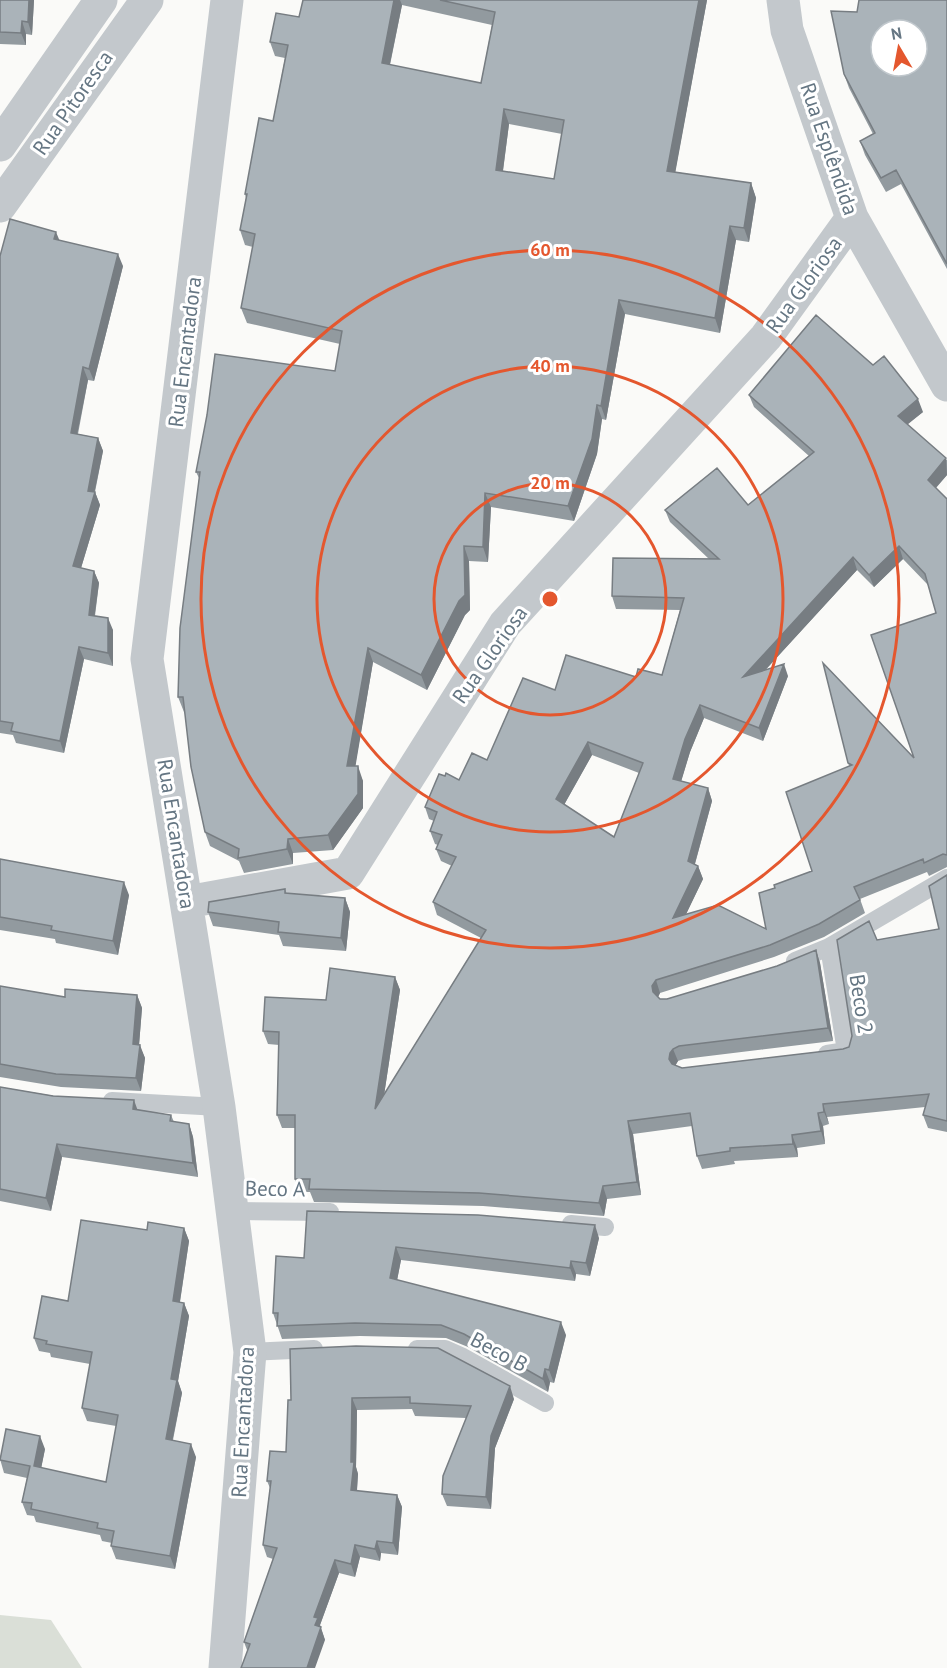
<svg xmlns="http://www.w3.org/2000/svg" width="947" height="1668" font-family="'PT Sans',sans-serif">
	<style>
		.green { fill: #dadfd7 }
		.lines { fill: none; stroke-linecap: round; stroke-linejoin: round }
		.lane { stroke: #c3c8cc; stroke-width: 18 }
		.street { stroke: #c3c8cc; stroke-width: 33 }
		.wall { fill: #929a9f; fill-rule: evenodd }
		.shaded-wall { fill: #777d82 }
		.building { fill: #aab3b9; stroke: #777d82; stroke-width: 1.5; fill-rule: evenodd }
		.ring { fill: none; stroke: #e4572e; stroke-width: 3 }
		.labels { text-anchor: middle; stroke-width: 6; stroke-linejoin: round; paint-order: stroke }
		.street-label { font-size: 21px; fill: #657683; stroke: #fff }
		.centre { fill: #e4572e; stroke: #fff; stroke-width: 3 }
		.ring-label { font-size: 18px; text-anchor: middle; font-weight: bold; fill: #e4572e; stroke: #fff; stroke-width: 6; stroke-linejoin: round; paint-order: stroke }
	</style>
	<rect width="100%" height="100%" fill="#fafaf8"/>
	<path class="green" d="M0 1615 51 1620 82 1668H0Z"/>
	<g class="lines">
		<path class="lane" d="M795 961 829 947 947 878
			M827 1054 846 1051 829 947
			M112 1101 219 1107
			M232 1211 330 1212
			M571 1224 605 1227
			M417 1349H445L463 1357 545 1403
			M250 1352 314 1349"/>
		<path class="street" d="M783 0 787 30 852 218 947 385
			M0 145 101 0
			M0 206 147 0
			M187 902 348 873 505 624 766 337 852 218
			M225 1668 250 1352 219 1107 147 659 227 0"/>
	</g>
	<path class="wall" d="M0 0H34L32 35 26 34V45L0 44Z
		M303 0H707L675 172 751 183 756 198 749 242 736 240 720 333 625 314 606 420 602 419 597 454 574 521 491 507 488 562 469 561 470 610 465 615 427 690 373 662 355 766 363 781V808L333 850 293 853V864L244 873 239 861 210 846 205 832 185 712H184L178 697 199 478 196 472 335 371 340 344 247 323 241 308 253 247 245 245 240 230 246 198 245 194 273 121 285 58 275 56 270 42 299 17ZM402 5 492 25 481 83 390 65ZM509 124 562 134 554 179 503 171Z
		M947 0V269L901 184 886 192 865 155 860 141 873 134 849 88 844 74 857 12Z
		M59 241 123 266 94 381 88 380 78 434 98 438 103 451 95 492 100 505 81 568 94 571 99 583 95 616 113 630V666L84 659 64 753 16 743 13 735 0 733V256Z
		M749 395 923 412 907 424 947 460V475L936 488 947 498V867L929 876 927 872 860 899 865 913 824 937 774 957 660 993 658 997 660 999H667L777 966 816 950 820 963 833 1041 684 1059 678 1061 675 1066 682 1068 843 1049 849 1047 852 1036 877 940 939 929 947 875V1132L928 1128 923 1115 925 1107 827 1117 829 1124 823 1126 825 1144 797 1148 798 1157 734 1161 735 1164 702 1169 697 1156 692 1126 633 1134 641 1195 607 1199 604 1216 483 1206 314 1202 310 1192H299L295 1179V1128H282L277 1115 279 1045 268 1044 263 1031 326 1000 395 977 400 990 384 1095 481 938 437 915 433 902 452 866 441 861 436 849 438 845 435 844 430 831 434 821 429 819 425 807 445 776 459 780 487 760 555 690 636 677 662 675 680 610 616 609 612 596 709 559 670 522 665 510 748 505 809 456 754 407ZM903 559 928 585 936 613 914 758 823 663 849 766 812 871 775 888 766 929 686 914 703 879 698 866 695 864 712 801 708 788 681 781 690 752 704 718 763 741 788 676 766 669 857 570 874 587ZM592 755 639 773 614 837 564 805Z
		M0 859 129 895 118 955 56 943 55 939 0 930Z
		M285 889 287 894 345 898 350 912 346 951 283 946 279 935 213 926 208 912Z
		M0 986 65 997 137 995 142 1008 139 1045 145 1058 141 1091 61 1087 0 1077Z
		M0 1087 171 1115 174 1122 189 1124 193 1137 198 1177 62 1157 51 1211 0 1201Z
		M307 1211 599 1238 590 1276 576 1274 575 1281 401 1260 397 1280 566 1335 554 1383 550 1382 548 1392 468 1347 446 1338 360 1336 282 1339 273 1313 304 1258Z
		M184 1228 189 1241 180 1302 184 1303 189 1316 178 1381 182 1393 173 1440 196 1457 175 1569 116 1559 111 1546 112 1543 102 1541 100 1535 36 1522 34 1516 27 1515 22 1502 27 1478 4 1473 0 1459 45 1449 41 1468 106 1482 116 1426 87 1421 82 1408 90 1364 51 1357 50 1353 39 1351 34 1338 147 1230Z
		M290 1349 514 1399 495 1448 491 1509 447 1506 442 1494 466 1418 415 1416 412 1409 357 1410 356 1467 358 1474 357 1491 397 1495 402 1507 398 1555 381 1553 380 1561 360 1557 355 1577 339 1573 320 1625 325 1640 247 1650 244 1642 273 1559 267 1557 263 1545 270 1488 267 1481 286 1452 291 1400Z"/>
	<path class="shaded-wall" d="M29 0H34L32 35 28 22Z
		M394 0H400L402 5 387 78 382 63Z
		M699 0H707L673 185 667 171Z
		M22 21 26 34V45L21 33Z
		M504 109 509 124 501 185 496 170Z
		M751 183 756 198 749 242 744 228Z
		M730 226 736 240 720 333 715 318Z
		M56 232 61 244 54 239Z
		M118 254 123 266 94 381 89 369Z
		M619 300 625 314 606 420 601 406Z
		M83 367 88 380 75 445 71 433Z
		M918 399 923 412 902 429 898 416Z
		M597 405 602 419 597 454 574 521 568 506Z
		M98 438 103 451 93 499 95 492 100 505 78 578 73 566Z
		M946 458 947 475 932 492 928 480Z
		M485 493 491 507 488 562 483 547Z
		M464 546 469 561 470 610 465 615 427 690 421 675Z
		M899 546 903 559 874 587 869 575Z
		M853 557 857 570 747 690 743 677Z
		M94 571 99 583 93 627 89 615Z
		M108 618 113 630V666L108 653Z
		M79 647 84 659 64 753 60 741Z
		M368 648 373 662 353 781 347 766Z
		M784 664 788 676 763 741 759 728Z
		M700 705 704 718 690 752 678 792 673 779 685 739Z
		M588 742 592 755 560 812 556 799Z
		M358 766 363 781V808L333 850 328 835Z
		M708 788 712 801 692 874 688 861Z
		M288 839 293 853V864L287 849Z
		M698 866 703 879 678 931 673 918Z
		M124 882 129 895 118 955 113 941Z
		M345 898 350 912 346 951 341 938Z
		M816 950 820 963 833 1041 828 1028Z
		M395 977 400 990 380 1122 375 1109Z
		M656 980 660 993 657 999 653 992 652 986Z
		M137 995 142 1008 138 1058 133 1044Z
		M140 1045 145 1058 141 1091 136 1078Z
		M673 1049 678 1061 675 1066 674 1072 669 1059 670 1053Z
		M134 1100 139 1114 133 1109Z
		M823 1104 827 1117 829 1124 824 1112Z
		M818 1113 823 1126 825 1144 821 1131Z
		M628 1121 633 1134 641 1195 637 1182Z
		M189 1124 193 1137 198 1177 193 1163Z
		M792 1135 797 1148 798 1157 793 1144Z
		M57 1144 62 1157 51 1211 46 1198Z
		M603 1186 607 1199 604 1216 599 1203Z
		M595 1225 599 1238 590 1276 586 1263Z
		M184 1228 189 1241 178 1314 173 1301Z
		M396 1247 401 1260 395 1291 390 1278Z
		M571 1261 576 1274 575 1281 570 1268Z
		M184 1303 189 1316 178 1381 182 1393 170 1452 166 1439 171 1379Z
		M561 1322 566 1335 554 1383 549 1370Z
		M545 1369 550 1382 548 1392 543 1379Z
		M510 1386 514 1399 495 1448 491 1509 486 1497 491 1436Z
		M352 1398 357 1410 356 1467 358 1474 356 1502 351 1490Z
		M40 1436 45 1449 39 1479 34 1466Z
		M191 1444 196 1457 175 1569 170 1556Z
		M397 1495 402 1507 398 1555 393 1543Z
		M377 1541 381 1553 380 1561 375 1549Z
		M355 1545 360 1557 355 1577 351 1564Z
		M335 1560 339 1573 320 1625 325 1640 315 1668H307L315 1625 314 1617Z"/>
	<path class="building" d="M0 0H29L28 22 22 21 21 33 0 32Z
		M303 0H394L382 63 481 83 495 12 440 0H699L667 171 751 183 744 228 730 226 715 318 619 300 601 406 597 405 592 439 568 506 485 493 483 547 464 546 465 595 459 601 421 675 368 648 347 766H358V794L328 835 288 839 287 849 238 858 239 849 205 832 191 767 183 697H178L180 628 200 472H196L207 415 215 354 335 371 342 331 241 308 255 234 240 230 247 194H245L259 118 273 121 288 45 270 42 276 13 299 17ZM504 109 564 120 554 179 496 170Z
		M859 0H947V264L896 170 881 178 860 141 875 133 844 74 831 11 857 12ZM881 30H917V66H881Z
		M10 219 56 232 54 239 118 254 89 369 83 367 71 433 98 438 88 491 95 492 73 566 94 571 89 615 108 618V653L79 647 60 741 11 731 13 723 0 721V256Z
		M816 315 873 365 884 356 918 399 898 416 946 458 928 480 947 499V855L943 854 924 863 923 859 854 887 860 900 819 924 770 945 656 980 652 986 653 992 660 999H667L777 966 816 950 828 1028 679 1046 673 1049 670 1053 669 1059 672 1064 682 1068 843 1049 849 1047 852 1036 837 940 869 921 877 940 939 929 929 886 947 875V1121L923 1115 929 1094 823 1104 824 1112 818 1113 821 1131 792 1135 793 1144 730 1148V1151L697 1156 690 1113 628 1121 637 1182 603 1186 599 1203 479 1193 309 1189 310 1179H295V1115H277L279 1032 263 1031 265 997 326 1000 330 968 395 977 375 1109 486 930 433 902 456 857 436 849 442 835 430 831 437 812 425 807 439 774 445 776 446 773 459 780 472 753 487 760 523 678 555 690 566 655 636 677 638 669 662 675 684 598 612 596 613 558 719 559 665 510 717 468 748 505 814 452 749 395ZM899 546 925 574 936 613 871 635 914 758 823 663 848 763 852 765 786 792 812 871 774 885 775 888 759 893 766 929 718 905 673 918 698 866 688 861 708 788 673 779 685 739 700 705 759 728 784 664 743 677 853 557 869 575ZM588 742 643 763 614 837 556 799Z
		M0 859 124 882 113 941 51 930 52 926 0 917Z
		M285 889V893L345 898 341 938 278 932 279 922 208 912 209 902Z
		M0 986 65 997V989L137 995 133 1044 140 1045 136 1078 56 1074 0 1064Z
		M0 1087 53 1096 134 1100 133 1109 171 1115 170 1121 189 1124 193 1163 57 1144 46 1198 0 1189Z
		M307 1211 478 1215 595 1225 586 1263 571 1261 570 1268 396 1247 390 1278 561 1322 549 1370 545 1369 543 1379 464 1334 441 1325 355 1323 277 1326 278 1313H273L276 1256 304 1258Z
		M81 1220 147 1230 148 1222 184 1228 173 1301 184 1303 171 1379 177 1380 166 1439 191 1444 170 1556 111 1546 114 1531 97 1528 98 1523 31 1509 32 1503 22 1502 30 1466 0 1460 6 1429 40 1436 34 1466 106 1482 118 1415 82 1408 92 1352 46 1344 47 1341 34 1338 42 1296 68 1301Z
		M356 1346 438 1348 510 1386 491 1436 486 1497 442 1494 443 1476 471 1406 410 1403V1397L352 1398 351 1462H354L351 1490 397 1495 393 1543 377 1541 375 1549 355 1545 351 1564 335 1560 314 1617 318 1618 315 1625 321 1627 307 1668H241L250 1644 244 1642 277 1548 263 1545 271 1481H267L270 1451 286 1452 288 1400H291L290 1349Z"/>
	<g class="ring">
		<circle cx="550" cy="599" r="116"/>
		<circle cx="550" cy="599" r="233"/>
		<circle cx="550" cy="599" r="349"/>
	</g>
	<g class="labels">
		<g class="street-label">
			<text transform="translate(73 103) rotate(-55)" y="7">Rua Pitoresca</text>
			<text transform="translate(829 149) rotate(71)" y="7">Rua Esplêndida</text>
			<text transform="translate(804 285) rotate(-54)" y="7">Rua Gloriosa</text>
			<text transform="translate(185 352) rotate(-83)" y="7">Rua Encantadora</text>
			<text transform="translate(490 655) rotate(-55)" y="7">Rua Gloriosa</text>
			<text transform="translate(176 834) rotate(81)" y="7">Rua Encantadora</text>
			<text transform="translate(861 1004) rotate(81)" y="7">Beco 2</text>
			<text transform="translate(275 1189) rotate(1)" y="7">Beco A</text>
			<text transform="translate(499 1352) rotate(28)" y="7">Beco B</text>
			<text transform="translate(243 1422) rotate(-87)" y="7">Rua Encantadora</text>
		</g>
	</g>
	<circle cx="550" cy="599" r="9" class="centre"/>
	<g class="ring-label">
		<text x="550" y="256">60 m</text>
		<text x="550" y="372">40 m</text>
		<text x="550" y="489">20 m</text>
	</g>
	<g transform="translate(899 48) rotate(350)"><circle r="28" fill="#ffffff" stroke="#c1c8cd" stroke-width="1.5"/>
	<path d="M0-4.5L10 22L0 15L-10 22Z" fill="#e4572e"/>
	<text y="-9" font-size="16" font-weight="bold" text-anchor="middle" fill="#657683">N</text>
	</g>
</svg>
